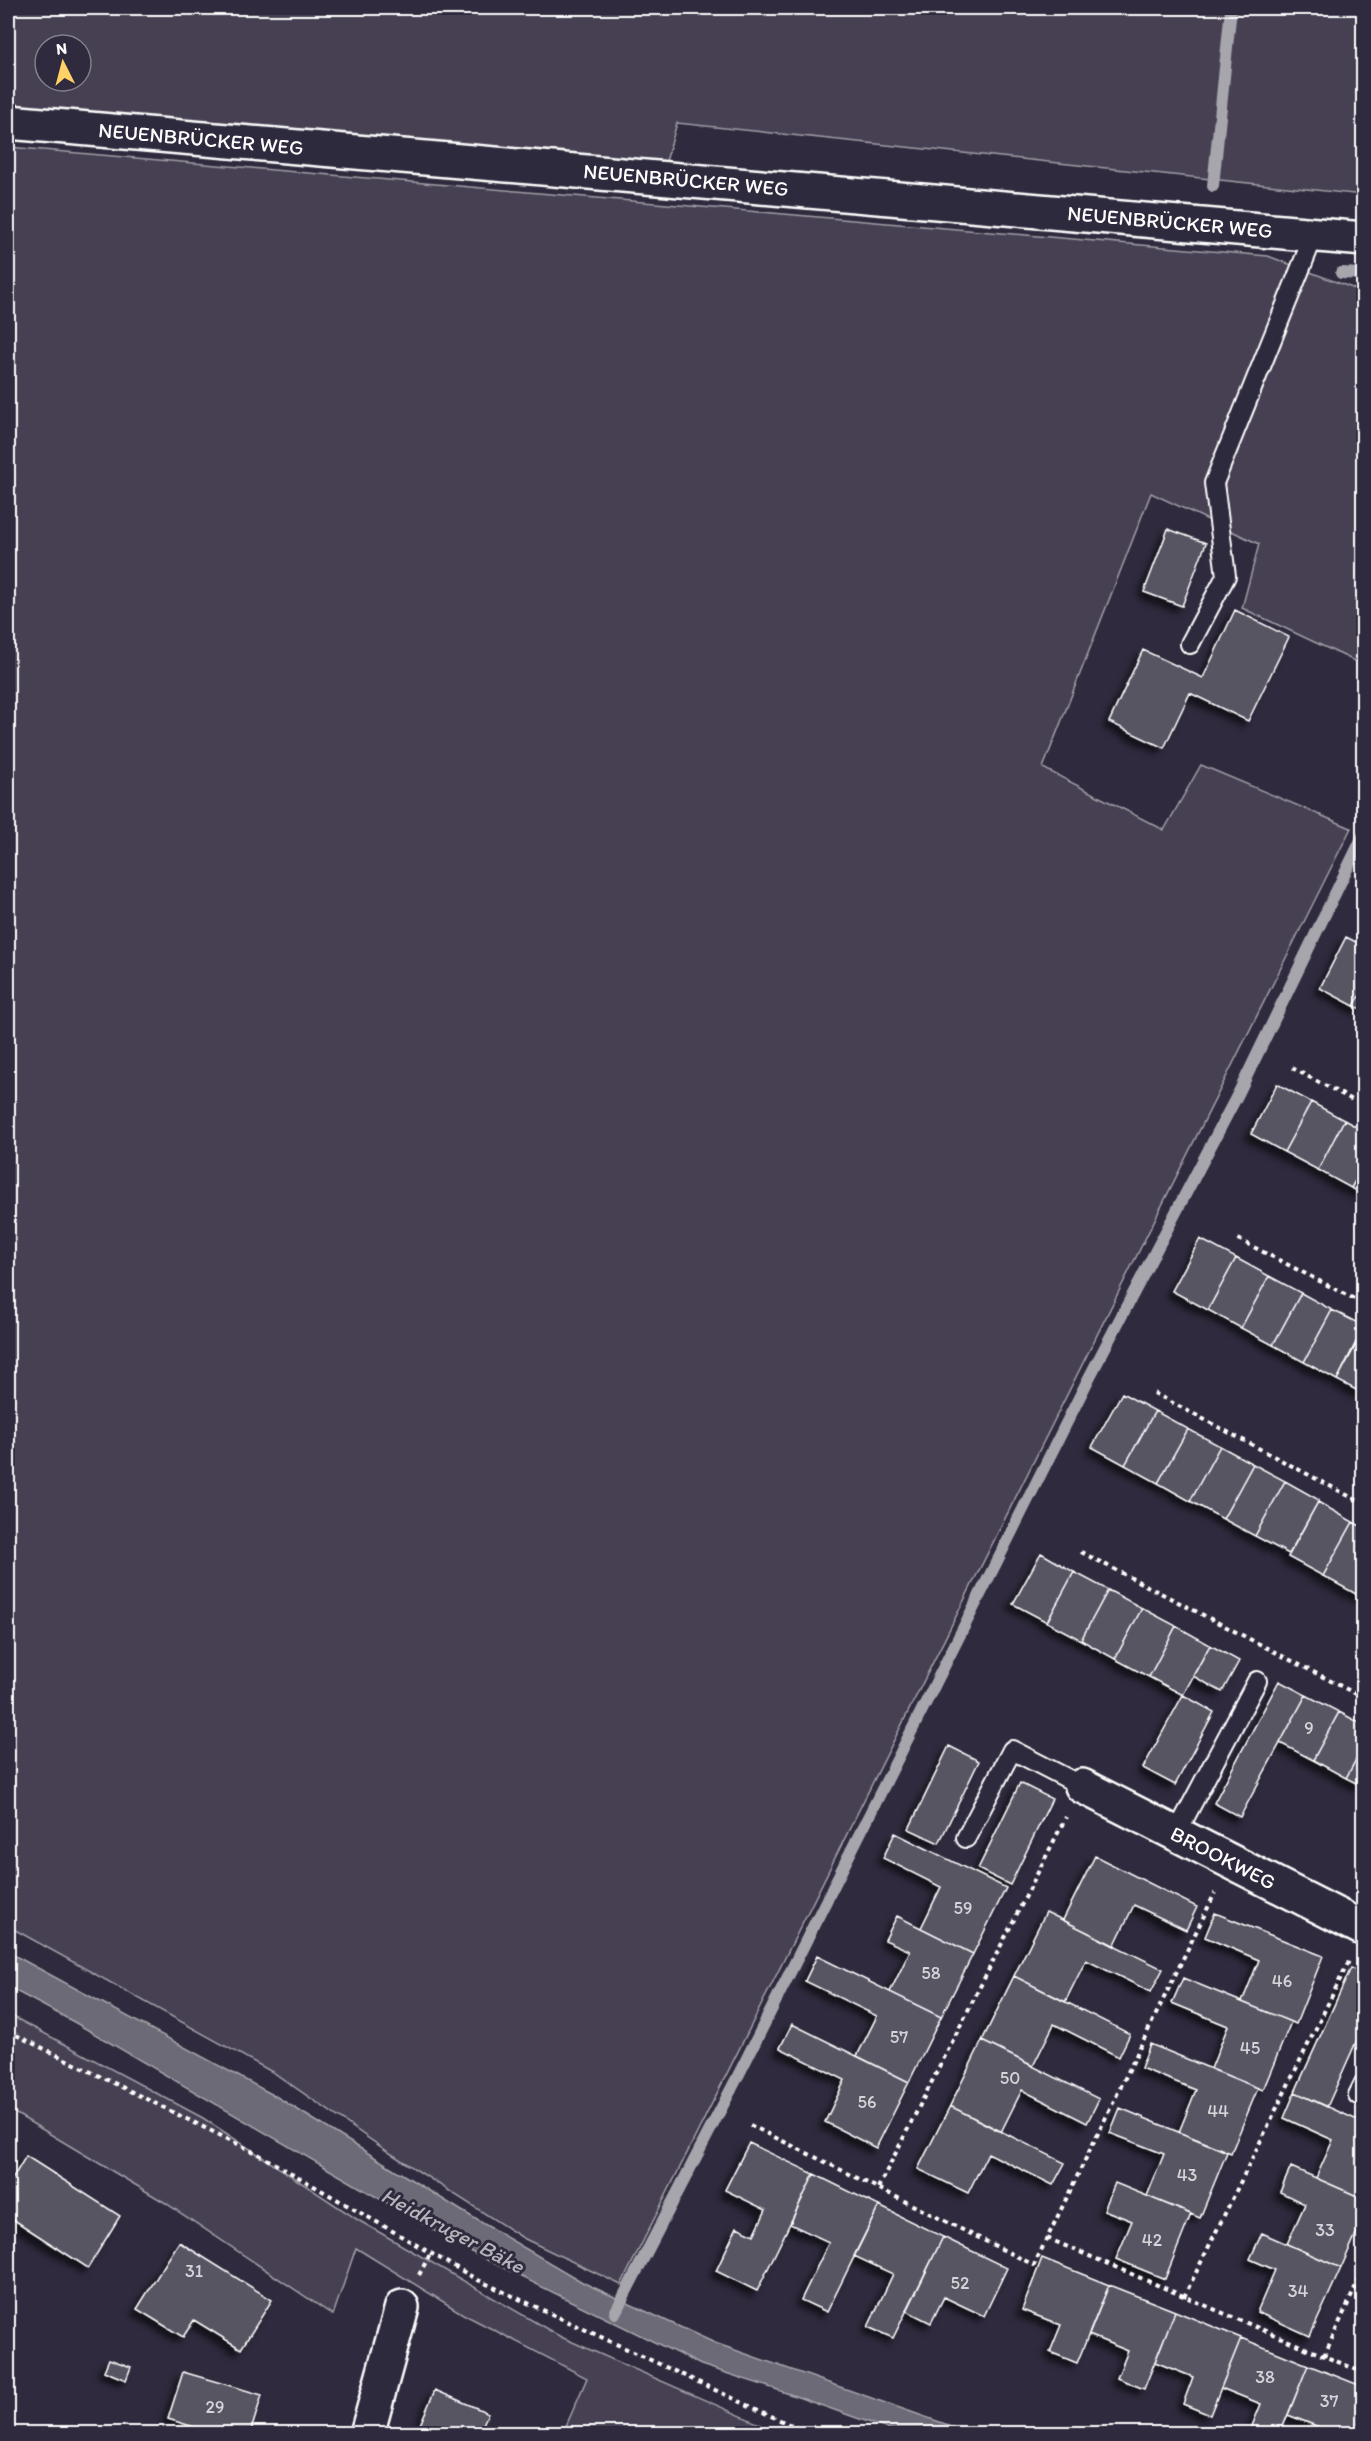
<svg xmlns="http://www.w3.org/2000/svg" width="1371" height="2441" font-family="Itim,sans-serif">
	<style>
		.green { fill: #464152; stroke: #a2a0a8; stroke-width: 1.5; fill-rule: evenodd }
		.water { fill: #6d6a77; stroke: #a7a6ad; stroke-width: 1.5 }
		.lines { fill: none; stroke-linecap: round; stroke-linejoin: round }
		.stream { stroke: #a7a6ad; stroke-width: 12 }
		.building { fill: #595564; stroke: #fff; stroke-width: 1.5; filter: url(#shadow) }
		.lane-casing { stroke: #fff; stroke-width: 22 }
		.street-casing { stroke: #fff; stroke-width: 38 }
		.path { stroke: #fff; stroke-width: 4; stroke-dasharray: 4.5 4.5; stroke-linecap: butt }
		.lane { stroke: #2f2a3d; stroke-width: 18 }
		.street { stroke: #2f2a3d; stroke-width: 33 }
		.labels { text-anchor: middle; stroke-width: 6; stroke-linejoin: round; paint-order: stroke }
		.number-label { font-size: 18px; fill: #d6d4d8 }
		.street-label { font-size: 21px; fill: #fff; stroke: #2f2a3d }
		.water-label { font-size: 22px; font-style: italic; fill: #b6b4bb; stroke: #2f2a3d }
	</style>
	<defs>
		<filter id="shadow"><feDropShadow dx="-5.5" dy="5.5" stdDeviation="3" flood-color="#0009"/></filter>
	</defs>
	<rect width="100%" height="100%" fill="#2f2a3d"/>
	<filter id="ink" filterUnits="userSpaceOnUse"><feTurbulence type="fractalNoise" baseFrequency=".0167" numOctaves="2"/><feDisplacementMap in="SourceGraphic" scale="12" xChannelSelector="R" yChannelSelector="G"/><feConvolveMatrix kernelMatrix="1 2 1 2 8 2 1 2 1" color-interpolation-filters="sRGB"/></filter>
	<g filter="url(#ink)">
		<path class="green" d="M8 8H1363V195L677 123 665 165 8 108ZM45 45H81V81H45Z
			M8 147 1268 256 1363 292V665L1242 608 1259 544 1151 493 1043 768 1164 830 1201 765 1351 828 621 2285 523 2238 390 2153 274 2073 8 1926Z
			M8 2014 203 2118 358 2220 561 2337 780 2433H563L587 2378 463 2314 356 2248 333 2315 164 2202 8 2109Z"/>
		<path class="water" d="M8 1952 277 2097 462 2211 584 2283 715 2343 971 2433H899L778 2390 701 2365 475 2254 74 2022 8 1987Z"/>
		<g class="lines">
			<path class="stream" d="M1213 186 1231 8
				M1341 273 1364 274
				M615 2313 738 2076 1089 1378 1239 1092 1364 834"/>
		</g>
		<path class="building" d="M1168 529 1206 543 1182 606 1144 592Z
			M1235 610 1289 637 1248 721 1190 693 1164 748 1109 722 1143 650 1203 678Z
			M1346 937 1364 946V988L1354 1006 1320 988Z
			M1364 988V1010L1354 1006Z
			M1277 1084 1311 1102 1284 1152 1251 1134Z
			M1311 1102 1344 1120 1318 1170 1284 1152Z
			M1344 1120 1364 1131V1165L1351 1188 1318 1170Z
			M1364 1165V1194L1351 1188Z
			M1200 1239 1236 1258 1208 1310 1172 1291Z
			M1236 1258 1269 1276 1241 1328 1208 1310Z
			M1269 1276 1301 1293 1273 1345 1241 1328Z
			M1301 1293 1332 1310 1304 1362 1273 1345Z
			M1332 1310 1364 1326 1337 1380 1304 1362Z
			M1364 1330V1394L1337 1380Z
			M1122 1393 1155 1411 1125 1465 1092 1447Z
			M1155 1411 1188 1429 1158 1483 1125 1465Z
			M1188 1429 1220 1446 1190 1501 1158 1483Z
			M1220 1446 1253 1464 1223 1519 1190 1501Z
			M1253 1464 1285 1481 1255 1536 1223 1519Z
			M1285 1481 1319 1500 1289 1554 1255 1536Z
			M1318 1502 1353 1522 1323 1576 1288 1557Z
			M1353 1522 1364 1528V1581L1356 1594 1323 1576Z
			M1041 1553 1074 1572 1047 1622 1013 1604Z
			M1074 1572 1108 1590 1081 1640 1047 1622Z
			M1364 1581V1598L1356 1594Z
			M1108 1590 1142 1608 1115 1659 1081 1640Z
			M1142 1608 1176 1626 1149 1677 1115 1659Z
			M1176 1626 1210 1645 1183 1695 1149 1677Z
			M1210 1645 1239 1661 1222 1692 1193 1676Z
			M1279 1681 1306 1695 1240 1817 1214 1803Z
			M1183 1695 1214 1712 1175 1785 1143 1768Z
			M1306 1695 1339 1712 1313 1760 1280 1743Z
			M1339 1712 1364 1725V1745L1346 1778 1313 1760Z
			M1364 1745V1787L1346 1778Z
			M949 1746 979 1761 939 1843 909 1829Z
			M1020 1783 1052 1799 1010 1885 978 1869Z
			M895 1833 1006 1888 973 1954 921 1928 941 1887 883 1858Z
			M1095 1856 1197 1907 1186 1930 1134 1905 1114 1946 1063 1920Z
			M1046 1912 1163 1969 1151 1992 1086 1960 1065 2002 1014 1976Z
			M1215 1913 1323 1956 1296 2024 1242 2002 1259 1960 1205 1937Z
			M897 1916 973 1954 941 2017 890 1992 910 1951 885 1940Z
			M817 1956 941 2017 909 2082 857 2056 877 2016 805 1981Z
			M1351 1968 1364 1974V2024L1327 2107 1295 2092Z
			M1014 1976 1130 2034 1119 2057 1054 2024 1033 2066 982 2041Z
			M1183 1978 1291 2022 1263 2090 1211 2069 1228 2026 1172 2003Z
			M792 2024 909 2082 876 2148 825 2122 845 2080 780 2048Z
			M982 2041 1099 2099 1087 2123 1022 2090 1001 2132 950 2106Z
			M1150 2044 1258 2088 1231 2153 1179 2132 1196 2090 1141 2068Z
			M1295 2092 1364 2123V2199L1316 2178 1333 2140 1284 2118Z
			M950 2106 1065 2163 1053 2185 988 2153 968 2193 918 2169Z
			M1120 2108 1227 2152 1200 2218 1147 2196 1164 2154 1110 2133Z
			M749 2143 814 2174 757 2291 716 2271 737 2227 754 2235 766 2210 725 2190Z
			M26 2156 120 2216 88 2268 8 2216V2186Z
			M1291 2167 1364 2199V2216L1341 2268 1287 2244 1305 2204 1280 2192Z
			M814 2174 879 2206 827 2312 801 2300 829 2242 790 2224Z
			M1115 2183 1191 2214 1165 2279 1116 2259 1132 2221 1104 2210Z
			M879 2206 943 2237 893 2338 868 2327 893 2274 854 2256Z
			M1262 2233 1341 2268 1310 2336 1257 2312 1275 2270 1250 2259Z
			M943 2237 1007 2268 984 2316 944 2297 931 2323 907 2311Z
			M179 2242 272 2300 241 2349 194 2320 183 2337 137 2309Z
			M1042 2258 1109 2285 1077 2363 1050 2352 1061 2325 1022 2310Z
			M1109 2285 1175 2311 1144 2389 1117 2378 1128 2351 1089 2335Z
			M1175 2311 1241 2338 1210 2415 1183 2404 1193 2377 1155 2362Z
			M1241 2338 1308 2365 1280 2434H1257L1250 2431 1261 2404 1221 2388Z
			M109 2359 131 2367 126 2380 104 2371Z
			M1308 2365 1364 2387V2422L1359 2434H1326L1327 2430 1288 2415Z
			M183 2372 262 2395 250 2434H217L168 2419Z
			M435 2390 488 2413 479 2434H416Z"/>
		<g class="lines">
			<g class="lane-casing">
				<path id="lane" d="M1190 644 1226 576 1214 483 1314 235
					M1176 1834 1257 1681
					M966 1838 1012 1750 1082 1786
					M1358 2095 1364 2083"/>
			</g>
			<g class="street-casing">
				<path id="street" d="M8 122 1364 239
					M1082 1786 1364 1929
					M367 2434 402 2307"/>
			</g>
			<path class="path" d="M1363 918H1364
				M1292 1068 1364 1106
				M1238 1239 1364 1304
				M1154 1393 1364 1504
				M1081 1552 1364 1698
				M8 2031 258 2154 476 2279 810 2434
				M750 2125 1034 2265 1215 1893
				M878 2188 1066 1817
				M1047 2238 1364 2373
				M419 2275 430 2254
				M1184 2297 1349 1961
				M1324 2356 1364 2269"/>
			<use href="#lane" class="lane"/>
			<use href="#street" class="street"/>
		</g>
	</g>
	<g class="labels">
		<g class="number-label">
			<text x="1309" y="1734">9</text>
			<text x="963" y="1914">59</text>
			<text x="931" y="1979">58</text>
			<text x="1282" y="1987">46</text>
			<text x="899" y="2043">57</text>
			<text x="1250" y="2054">45</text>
			<text x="1010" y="2084">50</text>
			<text x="867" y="2108">56</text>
			<text x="1218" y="2117">44</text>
			<text x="1187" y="2181">43</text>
			<text x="1325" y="2236">33</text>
			<text x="1152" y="2246">42</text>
			<text x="194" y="2277">31</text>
			<text x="960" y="2289">52</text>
			<text x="1298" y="2297">34</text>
			<text x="1265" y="2383">38</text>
			<text x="1329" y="2407">37</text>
			<text x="215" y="2413">29</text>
		</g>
		<g class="street-label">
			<text transform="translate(201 139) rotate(5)" y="7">NEUENBRÜCKER WEG</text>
			<text transform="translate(686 180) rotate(5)" y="7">NEUENBRÜCKER WEG</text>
			<text transform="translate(1170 222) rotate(5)" y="7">NEUENBRÜCKER WEG</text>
			<text transform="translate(1223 1858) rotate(27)" y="7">BROOKWEG</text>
		</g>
		<g class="water-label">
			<text transform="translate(453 2230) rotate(28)" y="8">Heidkruger Bäke</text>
		</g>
	</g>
	<rect width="1371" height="2441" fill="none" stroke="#2f2a3d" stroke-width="30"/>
	<rect x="15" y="15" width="1341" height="2411" fill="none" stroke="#fff" stroke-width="2" filter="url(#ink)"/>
	<g transform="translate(63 63) rotate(354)"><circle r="28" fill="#2f2a3d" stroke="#827f8b" stroke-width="1.5"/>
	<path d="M0-4.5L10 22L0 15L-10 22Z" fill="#ffd166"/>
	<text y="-9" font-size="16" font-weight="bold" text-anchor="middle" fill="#ffffff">N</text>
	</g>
</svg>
